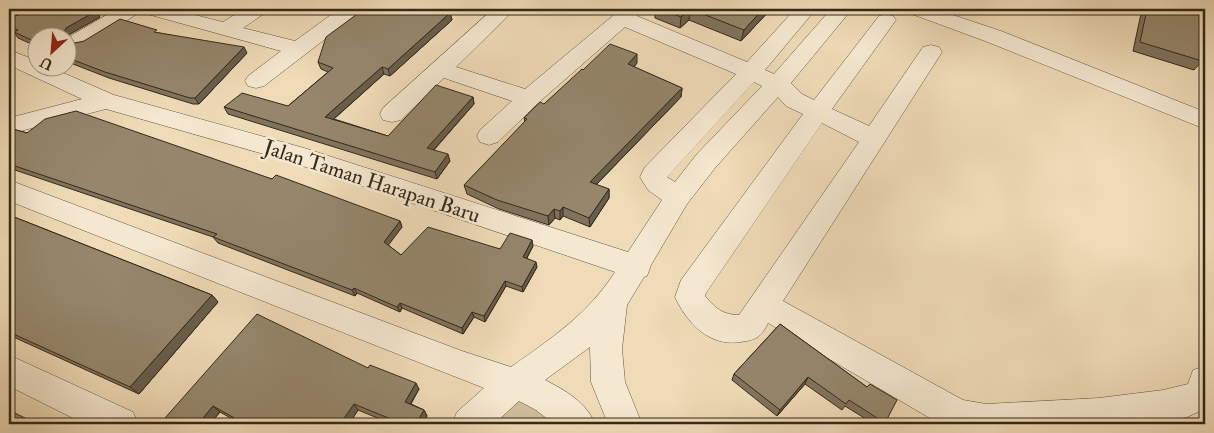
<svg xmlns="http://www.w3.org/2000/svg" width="1214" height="433" font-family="'IM FELL Double Pica',serif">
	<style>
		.green { fill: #cfbd9c; stroke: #81735c }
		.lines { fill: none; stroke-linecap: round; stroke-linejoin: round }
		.minor-casing { stroke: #625642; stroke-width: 1 }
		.minor { fill: #f5e8d0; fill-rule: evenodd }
		.wall { fill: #80735d; stroke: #33291b }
		.shaded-wall { fill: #685e4c; stroke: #33291b }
		.building { fill: #95866c; stroke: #33291b }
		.labels { text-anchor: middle; stroke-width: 5; stroke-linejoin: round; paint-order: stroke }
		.street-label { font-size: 21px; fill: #33291b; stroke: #f5e8d0 }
	</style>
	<rect width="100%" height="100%" fill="#efdbb7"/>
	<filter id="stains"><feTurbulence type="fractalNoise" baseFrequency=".004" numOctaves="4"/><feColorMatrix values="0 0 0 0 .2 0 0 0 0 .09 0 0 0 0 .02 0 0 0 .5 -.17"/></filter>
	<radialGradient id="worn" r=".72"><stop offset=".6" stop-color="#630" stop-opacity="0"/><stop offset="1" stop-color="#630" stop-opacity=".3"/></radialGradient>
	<path class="green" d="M514 384 558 406 578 424H469Z"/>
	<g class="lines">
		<g class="minor-casing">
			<path id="minor" d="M12 9H37L34 13 9 25V11Z
				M117 9H171L223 22 244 9H268L265 13 243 28 295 41 339 9H362L359 13 264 86 256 88 248 86 245 81 248 76 281 51 140 12 88 45 80 47 72 45 69 40 72 35Z
				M493 9H515L456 67 525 89 621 9H643L637 16 747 62 795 9H816L765 70 774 74 831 9H852L791 83 802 94 814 100 879 16 886 14 893 16 896 20 832 109 869 126 923 47 931 45 939 47 942 52 783 301 963 400 986 404 1099 398 1163 390 1188 384 1193 370 1205 366V409L1187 417 1153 424H940L768 323C766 327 763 333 759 336 755 340 746 341 741 342 709 347 687 323 675 297L681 280 803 114 786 106 778 97 715 168 687 204 651 265 647 276 644 277 627 305 622 349 625 382 642 424H608L591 382 590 347 545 380C565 390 587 403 595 424H554L536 410 519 401 494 424H452L457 412 484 388 9 201V180L462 351 511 367C552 338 588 314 615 272L288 161 106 109 9 134V118L82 99 9 65V50L38 61V68H52L114 95 304 148 628 252 662 200 648 190 640 177 645 167 736 74 625 27 537 104 498 142 489 145 480 142 477 136 480 130 512 101 444 78 401 120 392 122 383 120 380 114 383 108ZM754 82 762 86 697 154 675 182 667 177ZM822 123 859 142 739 315C723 315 715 308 705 296L706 293Z
				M906 9H935L1001 31 1205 112V129L985 41 909 13Z
				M9 355 133 412 138 424H85L9 386Z"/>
		</g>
		<use href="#minor" class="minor"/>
	</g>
	<path class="wall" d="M31 9H94L93 10 96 11 100 17 70 34 38 38V47L18 38 14 32 9 29V19Z
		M655 9H771L741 41 689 20 680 28 655 18Z
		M1142 9H1205L1202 61 1194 70 1133 51Z
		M450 13 452 20 390 76 384 74 334 119 388 136 473 97 474 104 434 150 450 161 437 179 228 114 224 107 288 106 328 72 321 69 318 62Z
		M159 33 247 53 199 104H193L109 78 68 62V41L75 43Z
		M637 63 634 67 682 88 681 97 596 185 609 189V198L590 227 563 216 560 220 555 218 549 225 499 209 467 194 464 185 525 122 524 118 544 104 583 70Z
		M9 128 27 133 272 179 400 221 402 227 388 245 401 255 500 249 533 246 527 258 537 267 523 292 506 286 485 322 474 317 463 334 402 308 400 312 357 293 355 296 218 243 213 237 9 168Z
		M9 215 212 295 218 302 139 394 9 335Z
		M780 324 867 387 870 384 885 423 884 424H874L845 406 842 410 805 384 777 416 732 380 734 374Z
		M368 368 419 389 411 404 424 410 427 416 422 424H392L358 410 349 424H241L220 412 210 424H174L165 418Z"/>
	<path class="shaded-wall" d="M690 9 689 20 680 28 681 17Z
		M763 9H771L741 41 744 30Z
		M96 11 100 17 70 34 68 41V38H64L63 35 66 28Z
		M450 13 452 20 390 76 388 69Z
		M244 47 247 53 199 104 195 98Z
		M637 54V63L628 73V64Z
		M382 67 384 74 328 124 325 117Z
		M10 76 15 82 9 86V77Z
		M682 88 681 97 590 191V182Z
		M473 97 474 104 429 155 427 148Z
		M448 154 450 161 437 179 435 172Z
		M609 189V198L590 227 589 218Z
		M563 207V216L560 220V211Z
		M554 209 555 218 549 225 548 216Z
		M400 221 402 227 387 247 384 242Z
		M532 240 533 246 524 263 523 257Z
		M536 262 537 267 523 292 522 287Z
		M505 281 506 286 485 322 484 316Z
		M354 288 357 293 355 296 352 290Z
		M212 295 218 302 139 394 130 387Z
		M400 303 402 308 400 312 397 307Z
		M472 312 474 317 463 334 462 328Z
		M808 377 805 384 777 416 780 410Z
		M416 383 419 389 408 408 405 402Z
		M354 404 358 410 349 424H340Z
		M213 406 220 412 210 424H198Z
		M424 410 427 416 422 424H416Z"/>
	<path class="building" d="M31 9H90L96 11 66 28 63 35 64 38H38V43L14 32 18 30 9 26V19Z
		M364 9H435L450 13 388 69 382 67 325 117 388 136 436 85 473 97 427 148 448 154 435 172 224 107 242 93 288 106 333 68 318 62 326 37Z
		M660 9H763L744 30 690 9 681 17Z
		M1147 9H1205V42L1202 61 1140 42Z
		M120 19 157 30 154 32 244 47 195 98H190L105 72 68 58V41L75 43 84 41Z
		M610 44 637 54 628 64 682 88 590 182 609 189 589 218 563 207 560 211 554 209 548 216 497 200 464 185 527 119 524 118 540 102 544 104 582 69 583 70Z
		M76 111 272 179 276 175 400 221 384 242 401 255 428 227 500 249 510 233 532 240 523 257 536 262 522 287 505 281 484 316 472 312 462 328 400 303 397 307 354 288 352 290 213 237 217 234 9 164V128L27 133 45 119Z
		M9 215 212 295 130 387 9 332Z
		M257 314 368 368 370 365 416 383 405 402 424 410 416 424H403L354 404 340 424H245L213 406 198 424H179L165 418Z
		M780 324 867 387 870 384 897 400 885 423 849 400 846 404 808 377 780 410 734 374Z
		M9 410 37 424H9Z"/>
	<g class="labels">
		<g class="street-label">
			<text transform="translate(372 181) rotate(18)" y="7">Jalan Taman Harapan Baru</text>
		</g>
	</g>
	<rect width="1214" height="433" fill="none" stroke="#efdbb7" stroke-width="30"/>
	<rect x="10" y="10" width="1194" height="413" fill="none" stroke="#33291b" stroke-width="2.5"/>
	<rect x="15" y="15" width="1184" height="403" fill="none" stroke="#33291b"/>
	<g transform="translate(52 52) rotate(206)"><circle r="24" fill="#f5e8d0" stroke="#a79c88"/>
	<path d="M0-4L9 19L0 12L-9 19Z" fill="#8f2418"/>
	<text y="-8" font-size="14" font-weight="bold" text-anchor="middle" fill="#33291b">U</text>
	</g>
	<rect width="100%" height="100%" filter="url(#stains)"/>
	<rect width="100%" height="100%" fill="url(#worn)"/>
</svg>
